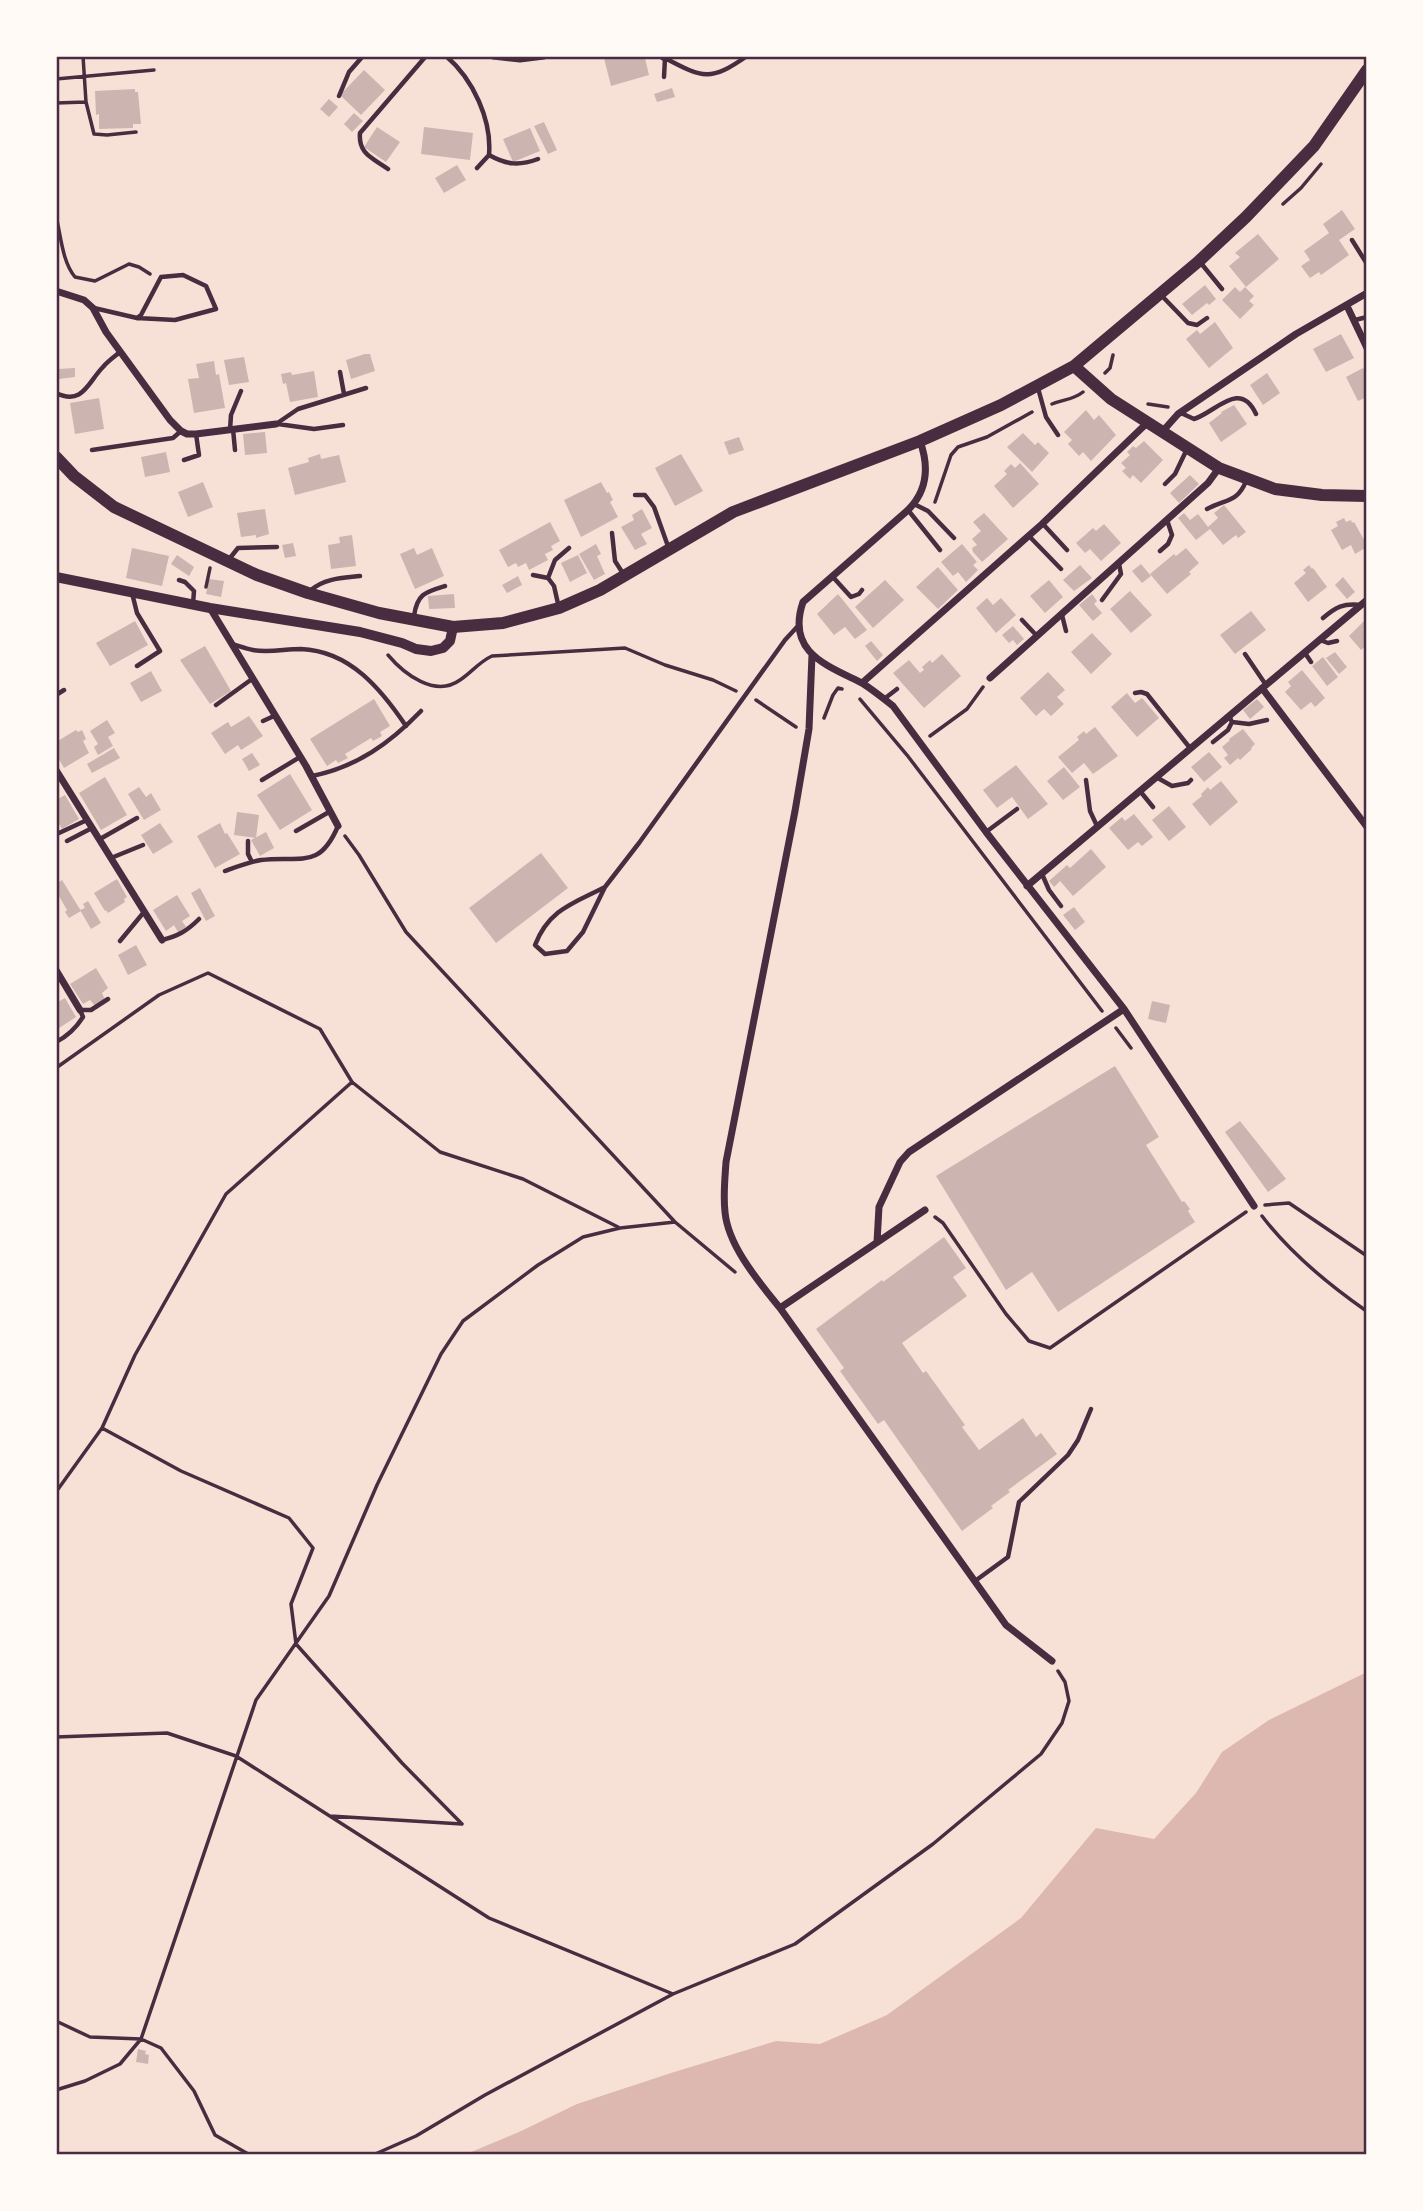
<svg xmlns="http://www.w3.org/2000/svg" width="1423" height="2211" font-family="Manrope,sans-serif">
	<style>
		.water { fill: #dcb8b0 }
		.building { fill: #ccb4b1 }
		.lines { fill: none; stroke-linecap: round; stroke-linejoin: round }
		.path { stroke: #4a2c40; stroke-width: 3.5 }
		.service { stroke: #4a2c40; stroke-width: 4.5 }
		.minor { stroke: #4a2c40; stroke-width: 7 }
		.tertiary { stroke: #4a2c40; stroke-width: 10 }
		.secondary { stroke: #4a2c40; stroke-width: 12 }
		.neatline { fill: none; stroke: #4a2c40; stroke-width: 2.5 }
	</style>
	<rect width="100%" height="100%" fill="#f7e1d7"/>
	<path class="water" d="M1367 1672V2155H464L519 2132 577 2104 671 2073 776 2041 820 2044 887 2015 1021 1918 1096 1828 1154 1839 1196 1793 1222 1752 1269 1720Z"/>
	<path class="building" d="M611 56H642L643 59 645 58 649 75 611 86 604 58Z
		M364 70 385 90 361 115 340 95Z
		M672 88 675 97 657 102 654 94Z
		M135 89V92H138L141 124H133V128L99 129V114L96 115 95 91Z
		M329 99 338 107 329 117 320 109Z
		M354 113 363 121 352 132 344 124Z
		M544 122 557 150 548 154 534 126Z
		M377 127 400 142 386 162 364 147Z
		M424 127 473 133 470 160 421 154Z
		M530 128 540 151 513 162 503 139Z
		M457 165 466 180 444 193 435 178Z
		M1342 210 1355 229 1339 240 1349 255 1321 275 1319 272 1310 278 1301 266 1310 260 1304 251 1329 233 1323 224Z
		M1258 234 1279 259 1246 287 1229 266 1240 257 1235 253Z
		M1205 285 1216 299 1209 305 1207 303 1192 315 1182 304Z
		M1235 287 1240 292 1245 287 1254 296 1249 301 1254 305 1240 319 1222 300Z
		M1215 322 1233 348 1209 368 1186 339 1197 330 1200 334Z
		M1341 334 1354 358 1326 372 1313 349Z
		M365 354H370L375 371 351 379 346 360Z
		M244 357 249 382 229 385 224 360Z
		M214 361 216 375 219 374 225 408 194 413 188 379 199 378 196 364Z
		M75 368V377L59 379 58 369Z
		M1363 368 1367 375V397L1358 401 1346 377Z
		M314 371 318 397 290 402 286 383 283 384 281 374 291 372 292 375Z
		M1267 373 1280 393 1263 405 1250 385Z
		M99 398 104 429 75 434 70 403Z
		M1234 405 1247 424 1221 442 1209 423 1222 413 1221 412Z
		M1086 410 1094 420 1099 415 1116 435 1091 461 1083 452 1079 456 1068 444 1072 440 1064 432Z
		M265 432 267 453 245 455 243 434Z
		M1023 433 1035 445 1038 442 1049 453 1032 472 1007 447Z
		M739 437 744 450 729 455 724 442Z
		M1144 441 1163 460 1141 483 1133 475 1130 479 1122 471 1126 468 1121 463 1130 455 1127 452 1133 446 1136 448Z
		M166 452 170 472 145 477 141 457Z
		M320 454 321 459 339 455 346 482 295 495 288 468 309 462 308 458Z
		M681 454 703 491 675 506 655 468Z
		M1020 463 1039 484 1013 508 994 486 1007 474 1004 471 1011 464 1015 468Z
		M1190 475 1199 484 1179 503 1170 493Z
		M203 482 213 507 188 517 178 492Z
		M601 482 607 493 609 492 613 500 610 502 618 517 581 537 564 500Z
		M1224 505 1246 532 1238 538 1236 535 1223 545 1210 529 1196 540 1178 518 1184 513 1190 520 1198 514 1208 527 1218 518 1214 513Z
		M265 509 269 534 256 538V535L241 537 237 513Z
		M642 509 652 528 641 534 647 544 635 550 621 527 634 520 632 515Z
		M984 513 1008 539 982 562 973 552 972 548 977 545 972 539 981 531 973 522Z
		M1344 518 1346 522 1351 520 1352 523 1354 522 1367 545V547L1355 554 1351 545 1342 550 1331 530 1338 526 1336 522Z
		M550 522 560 541 551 546 553 550 545 554 548 560 529 570 526 563 518 567 516 563 508 567 499 550Z
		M1104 524 1121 543 1101 561 1090 549 1085 553 1076 543 1093 528 1096 531Z
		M352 535 356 566 331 569 328 545 340 543 339 537Z
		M293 543 296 556 285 558 282 545Z
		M596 544 601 554 597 556 605 574 594 580 579 554Z
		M962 544 977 562 973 565 978 570 966 582 958 572 953 576 941 562Z
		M132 548 169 556 162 586 126 578Z
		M414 548 417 555 432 548 444 576 415 589 400 554Z
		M1186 548 1199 563 1189 572 1191 574 1167 594 1150 574 1174 554 1176 556Z
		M177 555 194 567 189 576 171 564Z
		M578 555 587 573 570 582 561 563Z
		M1141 564 1151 576 1142 583 1132 571Z
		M1080 565 1092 578 1074 591 1063 580Z
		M1309 565 1312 569 1313 568 1327 587 1308 602 1294 583 1306 573 1303 570Z
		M938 567 958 590 938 609 916 587Z
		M518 576 522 585 507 593 502 585Z
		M1343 577 1355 592 1347 599 1335 585Z
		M209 579 224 581 221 597 206 594Z
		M885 580 904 600 873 628 855 607Z
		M1049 580 1063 597 1045 613 1030 596Z
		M1130 591 1152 615 1131 633 1110 609Z
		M454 594 455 608 429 609 428 596Z
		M838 594 867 630 855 639 845 627 834 635 817 614Z
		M1092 594 1097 601 1094 604 1102 613 1093 621 1079 605Z
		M987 598 993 605 1001 598 1016 615 996 633 976 608Z
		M1251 611 1266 630 1235 654 1220 635Z
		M1367 618V645L1361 650 1349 636Z
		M135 621 148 645 110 666 96 643Z
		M1013 626 1024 639 1017 645 1013 640 1009 643 1002 635Z
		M1092 633 1112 654 1091 674 1071 652Z
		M871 641 883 655 877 661 865 646Z
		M205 646 231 691 210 704 180 660Z
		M1335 652 1347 667 1339 674 1326 658Z
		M942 654 961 676 924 708 893 673 909 660 920 673 924 670 922 667 930 660 932 663Z
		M1323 657 1338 677 1327 686 1312 666Z
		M1302 670 1325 698 1315 707 1311 702 1301 710 1285 692 1291 686 1288 682Z
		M151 671 162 691 141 702 130 683Z
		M1048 672 1065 690 1057 697 1064 704 1051 716 1044 709 1036 716 1020 698Z
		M1127 693 1135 703 1142 698 1159 718 1137 737 1111 707Z
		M374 699 390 726 380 732 382 736 373 741 371 738 345 754 348 758 338 763 336 760 327 766 310 739Z
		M1257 699 1264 707 1250 719 1243 710Z
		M249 716 263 736 241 750 238 745 225 754 211 733 228 722 231 727Z
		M107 720 115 733 108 737 113 746 98 755 94 747 98 744 90 731Z
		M1095 727 1118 756 1093 774 1084 763 1072 773 1058 757 1079 740 1077 737 1084 731 1086 734Z
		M1243 729 1255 744 1251 748 1252 749 1240 760 1238 758 1230 765 1224 758 1228 755 1222 747 1230 740 1229 739Z
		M76 730 78 732 82 730 86 739 83 741 89 753 64 768 56 754V742Z
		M114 748 120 758 92 773 87 764Z
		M1209 752 1222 767 1204 782 1191 767Z
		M252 753 260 765 249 771 242 759Z
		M1016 765 1048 804 1028 819 1012 797 997 808 983 790Z
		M1064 767 1080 787 1063 800 1047 781Z
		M290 774 312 810 280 830 257 795Z
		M105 777 127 815 101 830 79 793Z
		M1221 781 1238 802 1210 826 1192 804 1202 796 1201 794 1208 787 1210 790Z
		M139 787 146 797 151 793 161 810 144 820 128 794Z
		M65 795 79 819 62 829 58 822 56 823V800Z
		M1169 806 1186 827 1169 841 1152 820Z
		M237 812 259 815 256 838 234 835Z
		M1134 814 1153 837 1142 846 1138 842 1128 850 1109 828 1122 817 1125 821Z
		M160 823 173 842 153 854 141 835Z
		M220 823 225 834 227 833 240 854 215 868 197 836Z
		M266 832 274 848 260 856 251 840Z
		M1091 849 1106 867 1073 896 1060 881 1054 887 1049 881 1067 865 1070 868Z
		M541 853 568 888 496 943 469 908Z
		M117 879 127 897 124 899 125 902 108 913 106 910 105 911 94 893Z
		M62 880 81 911 69 918 65 912 67 910 56 891V884Z
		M200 888 215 916 206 921 191 893Z
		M177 895 190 916 182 921 186 927 178 932 174 925 166 931 153 910Z
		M88 901 101 923 91 929 80 910 85 908 83 904Z
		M1074 907 1085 922 1075 930 1063 915Z
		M136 945 147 965 128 975 118 955Z
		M96 968 108 988 102 993 105 1000 95 1006 90 1000 83 1004 70 984Z
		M65 998 76 1017 56 1030V1003Z
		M1152 1001 1170 1005 1166 1023 1148 1019Z
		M1115 1066 1159 1137 1146 1145 1182 1202 1184 1201 1190 1209 1188 1211 1195 1222 1058 1312 1032 1272 1006 1290 936 1176Z
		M1240 1121 1286 1179 1268 1192 1225 1132Z
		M944 1237 966 1268 953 1277 967 1296 902 1343 923 1373 926 1371 965 1425 962 1427 979 1450 1023 1418 1036 1437 1041 1433 1057 1454 1008 1490 1010 1492 991 1506 993 1508 962 1531 884 1420 878 1424 840 1371 844 1368 816 1329 882 1280 883 1282Z
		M138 2049 146 2051 145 2054 149 2055 148 2064 136 2062Z"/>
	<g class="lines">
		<path class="path" d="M56 79 154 70
			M86 102 94 134 107 135 136 132
			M56 103 86 102 83 56
			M1283 204 1301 188 1321 164
			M56 216C61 236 62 261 75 277L95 281 129 264 139 267 150 274
			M1105 373 1110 368 1113 355
			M1052 404C1064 399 1073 400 1083 392
			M1148 404 1168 407
			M935 502 951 455 958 447 987 437 1032 412
			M206 587 210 568
			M388 655C404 674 435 698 460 680 472 672 479 662 492 656L625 648 665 665 713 680 736 691
			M860 699 907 755 1102 1011
			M756 700 796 727
			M824 718 833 695 838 688 842 689
			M930 736 967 709 983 687
			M345 836 359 855 406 932 675 1222 735 1272
			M1116 1028 1131 1048
			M56 1068 159 995 208 973 320 1029 352 1082 440 1152 523 1179 618 1227
			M1265 1205 1289 1203 1367 1256
			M1262 1216C1290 1253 1328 1284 1365 1310
			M935 1217 943 1223 1006 1314 1029 1341 1050 1348 1246 1212
			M102 1428 181 1471 289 1518 313 1548 291 1604 296 1644 402 1763 462 1824 330 1816
			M56 1492 102 1428 135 1355 226 1194 352 1082
			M56 1737 167 1733 236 1756 489 1918 673 1994
			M56 2021 90 2037 141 2039 161 2048 194 2091 215 2135 250 2155
			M56 2090 85 2081 120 2064 141 2039 256 1700 329 1596 377 1485 441 1354 463 1321 538 1265 583 1237 620 1228 675 1222
			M373 2155 416 2136 485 2095 673 1994 795 1944 933 1844 1041 1754 1062 1723 1069 1701 1065 1682 1058 1671"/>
		<path class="service" d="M446 56C473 79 492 120 489 155L477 168
			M664 77 665 58C703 78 710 82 747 56
			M339 96 349 72 363 56
			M489 155C507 165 519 166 538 159
			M388 169C373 158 358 154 360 133L426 56
			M1352 240 1367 264
			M1200 262 1222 289
			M1161 295 1188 323 1197 325 1207 318
			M94 308 137 318 175 320 216 309 206 286 183 275 161 277 141 315 137 318
			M1355 320 1367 317
			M340 372 344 394
			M1038 388 1046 417 1058 435
			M56 393C83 406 88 382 103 367 108 361 114 357 120 352
			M1181 413 1194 419C1216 412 1240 379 1256 414
			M276 424 298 409 366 388
			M278 424 314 429 343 425
			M233 429 235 450
			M230 430 231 415 241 391
			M92 450 173 438 181 431
			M184 460 199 455 196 434
			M1165 484 1175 474 1187 449
			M635 495H645L654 507 669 549
			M914 504 928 511 954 538
			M1207 509C1226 499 1238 502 1246 481
			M908 510 940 550
			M1043 524 1067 550
			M612 533 615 561 624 575
			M1029 536 1061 569
			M1160 551 1168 544 1172 535 1167 520
			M230 558 238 548 277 547
			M533 575 548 578 554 586 559 608
			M832 576 851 597 859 594 862 590
			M548 578 555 560 569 548
			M179 580 185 582 194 591 193 604
			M311 590C325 578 343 578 360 576
			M132 593 137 613 160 651 137 666
			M1102 600 1121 574 1119 564
			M1062 615 1066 631
			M414 616C417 594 425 592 445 586
			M1323 618C1336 607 1343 603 1361 605
			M1022 620 1037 636
			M1320 640 1328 643 1337 641
			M232 644C239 646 246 649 253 650 268 653 285 649 301 649 350 651 381 689 406 726
			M1305 653 1311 662
			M1245 654 1266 685
			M1135 693 1141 692 1147 694 1190 748
			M56 695 64 690
			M884 699 897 689
			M216 705 252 679
			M263 721 274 716
			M1232 722 1249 724 1267 720
			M1213 742 1228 730 1232 722 1229 716
			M312 776C357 767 390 743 421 711
			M1156 777 1172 786 1188 783 1191 780
			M262 780 300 757
			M1086 780 1090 811 1097 826
			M1140 791 1153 807
			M296 831 329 812
			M986 832 1017 809
			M59 833 87 820
			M100 839 137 818
			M67 841 92 828
			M248 841V854L252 862
			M111 858 143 845
			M225 871C236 867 249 862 261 860 300 855 319 871 338 826
			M1042 874 1049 890 1061 906
			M605 887C574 903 549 909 535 945L545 954 567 951 583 932 605 887 639 843 785 640 797 627
			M162 940C178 936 187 931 199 919
			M120 941 144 912
			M56 1042C68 1036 76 1028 83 1017L80 1010H91L108 999
			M975 1581 1008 1557 1019 1502 1068 1455 1078 1440 1091 1409"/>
		<path class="minor" d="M493 56 520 59 544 56
			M662 56 665 58
			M56 291 84 300 93 308 106 332 170 420 181 431 187 434H196L276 424
			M1347 306 1367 348
			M1162 432 1178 414 1296 334 1367 293
			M920 441C929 466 928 490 908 510L803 602C786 652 826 665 862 683 873 690 883 698 893 706L986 832 1124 1009 1254 1206
			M210 608 306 766 338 826
			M812 655 809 729 795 811 726 1162C725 1178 723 1195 725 1212 728 1246 759 1282 780 1308L1006 1625 1052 1661
			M990 678 1208 483 1219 468
			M862 683 1042 524 1147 423
			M1262 688 1367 827
			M56 770 162 940
			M1027 886 1367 600
			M56 970 80 1010
			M877 1242 879 1207 900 1162 909 1152 1124 1009
			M780 1308 925 1210"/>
		<path class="tertiary" d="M56 577 210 608 360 632 402 643 416 649 431 651 443 648 450 641 453 627"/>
		<path class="secondary" d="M1074 366 1111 399 1219 468 1275 489 1322 495 1367 496
			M56 457 74 476 114 507 257 575 308 593 379 613 453 627 503 623 559 608 600 590 733 512 920 441 1001 405 1074 366 1199 261 1246 217 1314 146 1367 70"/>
	</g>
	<rect width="1423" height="2211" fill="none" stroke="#fffaf5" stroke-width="116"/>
	<rect x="58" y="58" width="1307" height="2095" class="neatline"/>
</svg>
